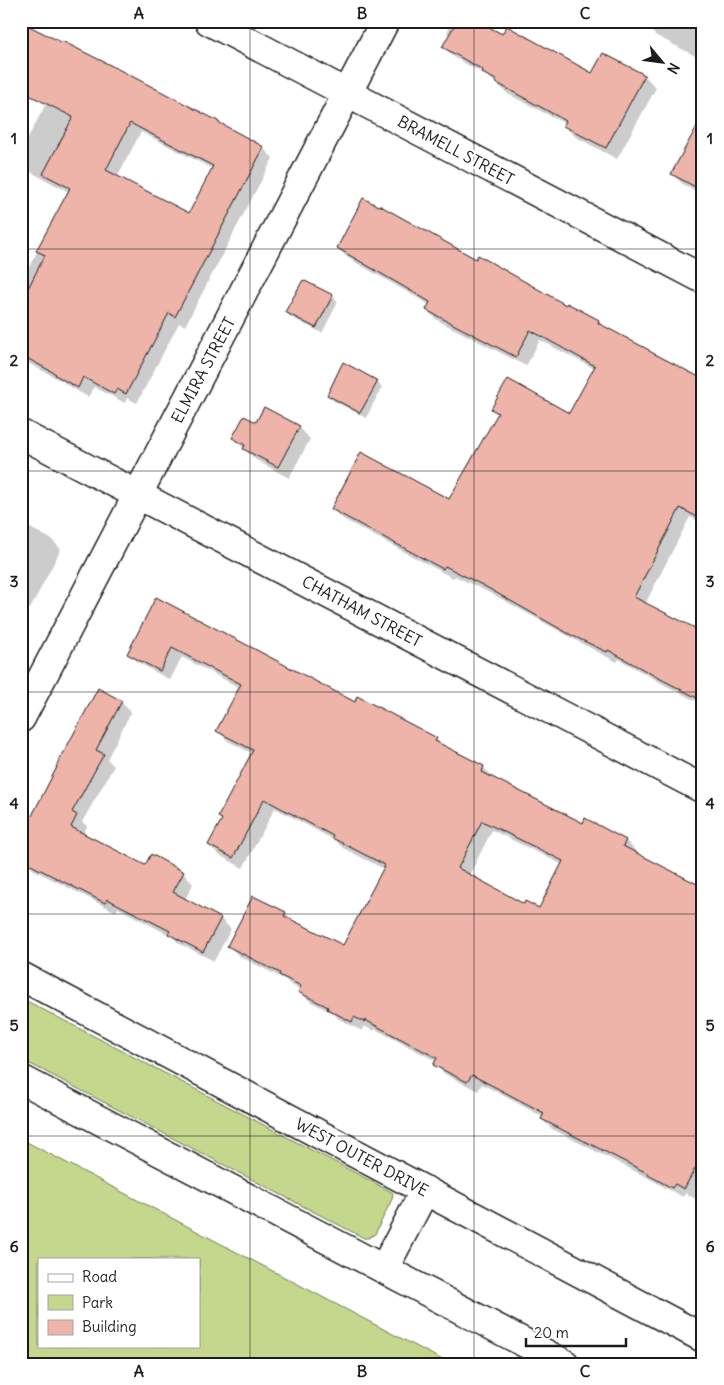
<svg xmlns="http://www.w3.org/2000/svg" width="724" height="1385" font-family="Delius,sans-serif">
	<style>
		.green { fill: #c4d78c; stroke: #707a54; fill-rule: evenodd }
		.shadow { fill: #0003; fill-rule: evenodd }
		.building { fill: #eeb4a9; stroke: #1c1c1c; fill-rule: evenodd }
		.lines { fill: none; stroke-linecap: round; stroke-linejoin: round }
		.street-casing { stroke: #1c1c1c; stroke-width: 31 }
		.secondary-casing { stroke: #1c1c1c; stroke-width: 31 }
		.street { stroke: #fff; stroke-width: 28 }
		.secondary { stroke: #fff; stroke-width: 28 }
		.grid { fill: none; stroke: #1c1c1c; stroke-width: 1; stroke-opacity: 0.55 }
		.labels { text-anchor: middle; stroke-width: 4.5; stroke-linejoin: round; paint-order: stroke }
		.street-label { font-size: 16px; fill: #1c1c1c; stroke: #fff }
		.neatline { fill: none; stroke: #1c1c1c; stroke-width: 2 }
		.grid-label { font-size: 16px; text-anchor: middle; font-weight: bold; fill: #1c1c1c }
	</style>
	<rect width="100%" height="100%" fill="#fff"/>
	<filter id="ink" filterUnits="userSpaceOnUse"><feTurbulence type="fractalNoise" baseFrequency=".02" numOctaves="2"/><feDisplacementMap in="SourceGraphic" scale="10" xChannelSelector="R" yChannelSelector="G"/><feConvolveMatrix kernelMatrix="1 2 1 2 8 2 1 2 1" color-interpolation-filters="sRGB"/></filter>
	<g filter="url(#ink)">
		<path class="green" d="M21 998 388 1190 393 1193 392 1199 375 1234 368 1238H364L21 1059Z
			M21 1139 450 1364H21ZM39 1259H199V1346H39Z"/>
		<path class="shadow" d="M452 21H475L503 35 593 75 604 55 645 76 656 88 617 159 576 137 565 126 566 124 508 94 488 76 455 58 444 47 450 36 447 33Z
			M654 21H703V60L655 35 650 29Z
			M53 90 263 148 273 158 185 326 179 323 137 403 127 398 125 403 94 387 88 397 67 385 62 381 26 362 21 357V282L69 192 21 167V137L27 140ZM141 132 213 169 189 215 117 177Z
			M703 145V195L684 185 672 174Z
			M338 248 477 260 598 321 605 328 703 388V524L690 517 645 604 703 634V705L665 685 619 659 617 662 581 643 498 597 455 576 453 578 343 519 332 509 449 500 498 415 493 409 570 415 595 369 540 340 526 366 437 320 427 310 430 305 348 258Z
			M303 281 333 296 338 302 322 333 292 318 286 312Z
			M377 382 382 387 366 418 334 401 328 395Z
			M257 424 299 427 310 439 289 478 256 460 233 438Z
			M21 523 51 539 61 549 30 609 26 607 21 616Z
			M157 599 355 703 358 698 436 739 444 747 483 767 493 777V779L583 825 586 820 626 841 636 851 635 853 703 890V1203L685 1193 683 1197 660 1185 656 1182 552 1129 542 1119 543 1117 482 1084 478 1091 445 1074 435 1064 436 1061 375 1029 374 1031 364 1026 362 1031 339 1019 334 1014 310 1001 299 991 300 989 291 985 286 980 239 956 229 946 254 898 286 913 294 922 344 947 384 869 343 848 336 841 275 808 243 868 219 855 209 845 223 820 220 817 253 754 228 741 218 731 240 688 182 657 170 680 139 663 129 653ZM492 830 563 865 540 910 524 905 469 876Z
			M121 702 131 712 107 759 114 766 82 822 87 826 83 835 145 867 183 873 193 884 185 900 221 919 231 929 214 961 180 944 173 937 118 908 116 912 34 870 24 860Z"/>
		<path class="building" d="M457 21H478L502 34 507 26 592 73 603 53 645 75 606 148 563 126 566 121 495 82 496 80 482 73 483 70 442 47Z
			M21 22 61 42 62 41 116 68 218 121V122L264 147 175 317 169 313 126 394 117 389 114 394 83 377 78 388 55 375 56 374 21 355V302L45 255 36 251 70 188 43 174 73 117 21 91ZM130 123 213 166 189 213 106 170Z
			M703 115V191L671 174Z
			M363 198 378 206 379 205 476 259 478 255 566 305 567 303 599 320 598 323 649 350V351L703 379V520L680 508 634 597 703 632V701L653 675 608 650 607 652 569 634 486 587 445 566 443 569 331 509 361 452 449 499 498 413 491 409 508 379 569 413 595 366 530 330 516 357 426 310 430 302 337 248Z
			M303 280 333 295 316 328 285 312Z
			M343 362 378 381 360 413 327 395Z
			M264 407 300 426 278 467 243 449 245 445 232 438 244 416 256 422Z
			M156 597 355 702 357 696 437 738 435 741 484 766 482 772 583 823 585 818 626 840 623 846 703 887V1154L684 1189 675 1184 672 1188 648 1175 649 1174 541 1119 544 1113 472 1075 467 1082 433 1065 437 1058 365 1020 364 1022 354 1017 352 1022 327 1009 328 1007 298 992 301 986 279 975 280 973 227 946 253 896 286 912 284 916 343 945 385 865 332 838 333 836 264 799 233 858 208 845 222 819 218 817 253 750 216 731 241 684 172 648 160 671 127 654ZM482 821 563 861 539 908 525 901 524 904 458 868Z
			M98 688 122 701 96 750 104 754 72 812 77 815 71 827 145 865 151 854 184 872 173 892 221 918 203 952 168 934 170 931 107 899 105 903 21 860V837L57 767H56Z"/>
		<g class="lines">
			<g class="street-casing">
				<path id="street" d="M209 21 703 279
					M21 434 703 789
					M21 718 385 21"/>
			</g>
			<g class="secondary-casing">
				<path id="secondary" d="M21 976 703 1338
					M21 1079 565 1364
					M384 1269 425 1190"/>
			</g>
			<use href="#street" class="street"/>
			<use href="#secondary" class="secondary"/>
		</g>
	</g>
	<path class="grid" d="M250 21V1364M474 21V1364M21 249H703M21 471H703M21 692H703M21 914H703M21 1136H703"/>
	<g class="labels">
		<g class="street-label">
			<text transform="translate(456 150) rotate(28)" y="6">BRAMELL STREET</text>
			<text transform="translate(203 370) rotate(-62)" y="6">ELMIRA STREET</text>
			<text transform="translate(362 611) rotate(28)" y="6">CHATHAM STREET</text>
			<text transform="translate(362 1157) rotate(28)" y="6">WEST OUTER DRIVE</text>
		</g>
	</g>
	<rect width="724" height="1385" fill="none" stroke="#fff" stroke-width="55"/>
	<rect x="38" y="1258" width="162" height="90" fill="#ffffff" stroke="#a4a4a4"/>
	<rect x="48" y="1274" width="25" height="8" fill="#ffffff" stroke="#a4a4a4"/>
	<text x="82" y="1282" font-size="15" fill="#1c1c1c">Road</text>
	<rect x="48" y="1295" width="25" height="15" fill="#c4d78c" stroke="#a4a4a4"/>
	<text x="82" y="1308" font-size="15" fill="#1c1c1c">Park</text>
	<rect x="48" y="1320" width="25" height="15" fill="#eeb4a9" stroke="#a4a4a4"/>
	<text x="82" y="1332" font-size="15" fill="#1c1c1c">Building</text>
	<g transform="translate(662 62) rotate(119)" stroke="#ffffff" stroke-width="4" paint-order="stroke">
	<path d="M0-4L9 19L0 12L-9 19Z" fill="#1c1c1c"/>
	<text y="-8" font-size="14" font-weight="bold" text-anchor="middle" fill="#1c1c1c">N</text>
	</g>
	<path d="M526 1338v8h100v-8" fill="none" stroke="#1c1c1c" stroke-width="2.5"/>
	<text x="534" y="1338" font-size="15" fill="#1c1c1c" stroke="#ffffff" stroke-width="4" paint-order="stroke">20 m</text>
	<rect x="28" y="28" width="668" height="1330" class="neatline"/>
	<g class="grid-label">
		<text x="139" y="19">A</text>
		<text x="362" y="19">B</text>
		<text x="585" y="19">C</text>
		<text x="14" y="144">1</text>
		<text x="710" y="144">1</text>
		<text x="14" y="366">2</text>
		<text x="710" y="366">2</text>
		<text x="14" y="587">3</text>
		<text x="710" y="587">3</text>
		<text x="14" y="809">4</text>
		<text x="710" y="809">4</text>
		<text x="14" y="1031">5</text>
		<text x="710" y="1031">5</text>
		<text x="14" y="1252">6</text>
		<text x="710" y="1252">6</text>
		<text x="139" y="1377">A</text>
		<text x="362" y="1377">B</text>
		<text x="585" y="1377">C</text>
	</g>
</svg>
